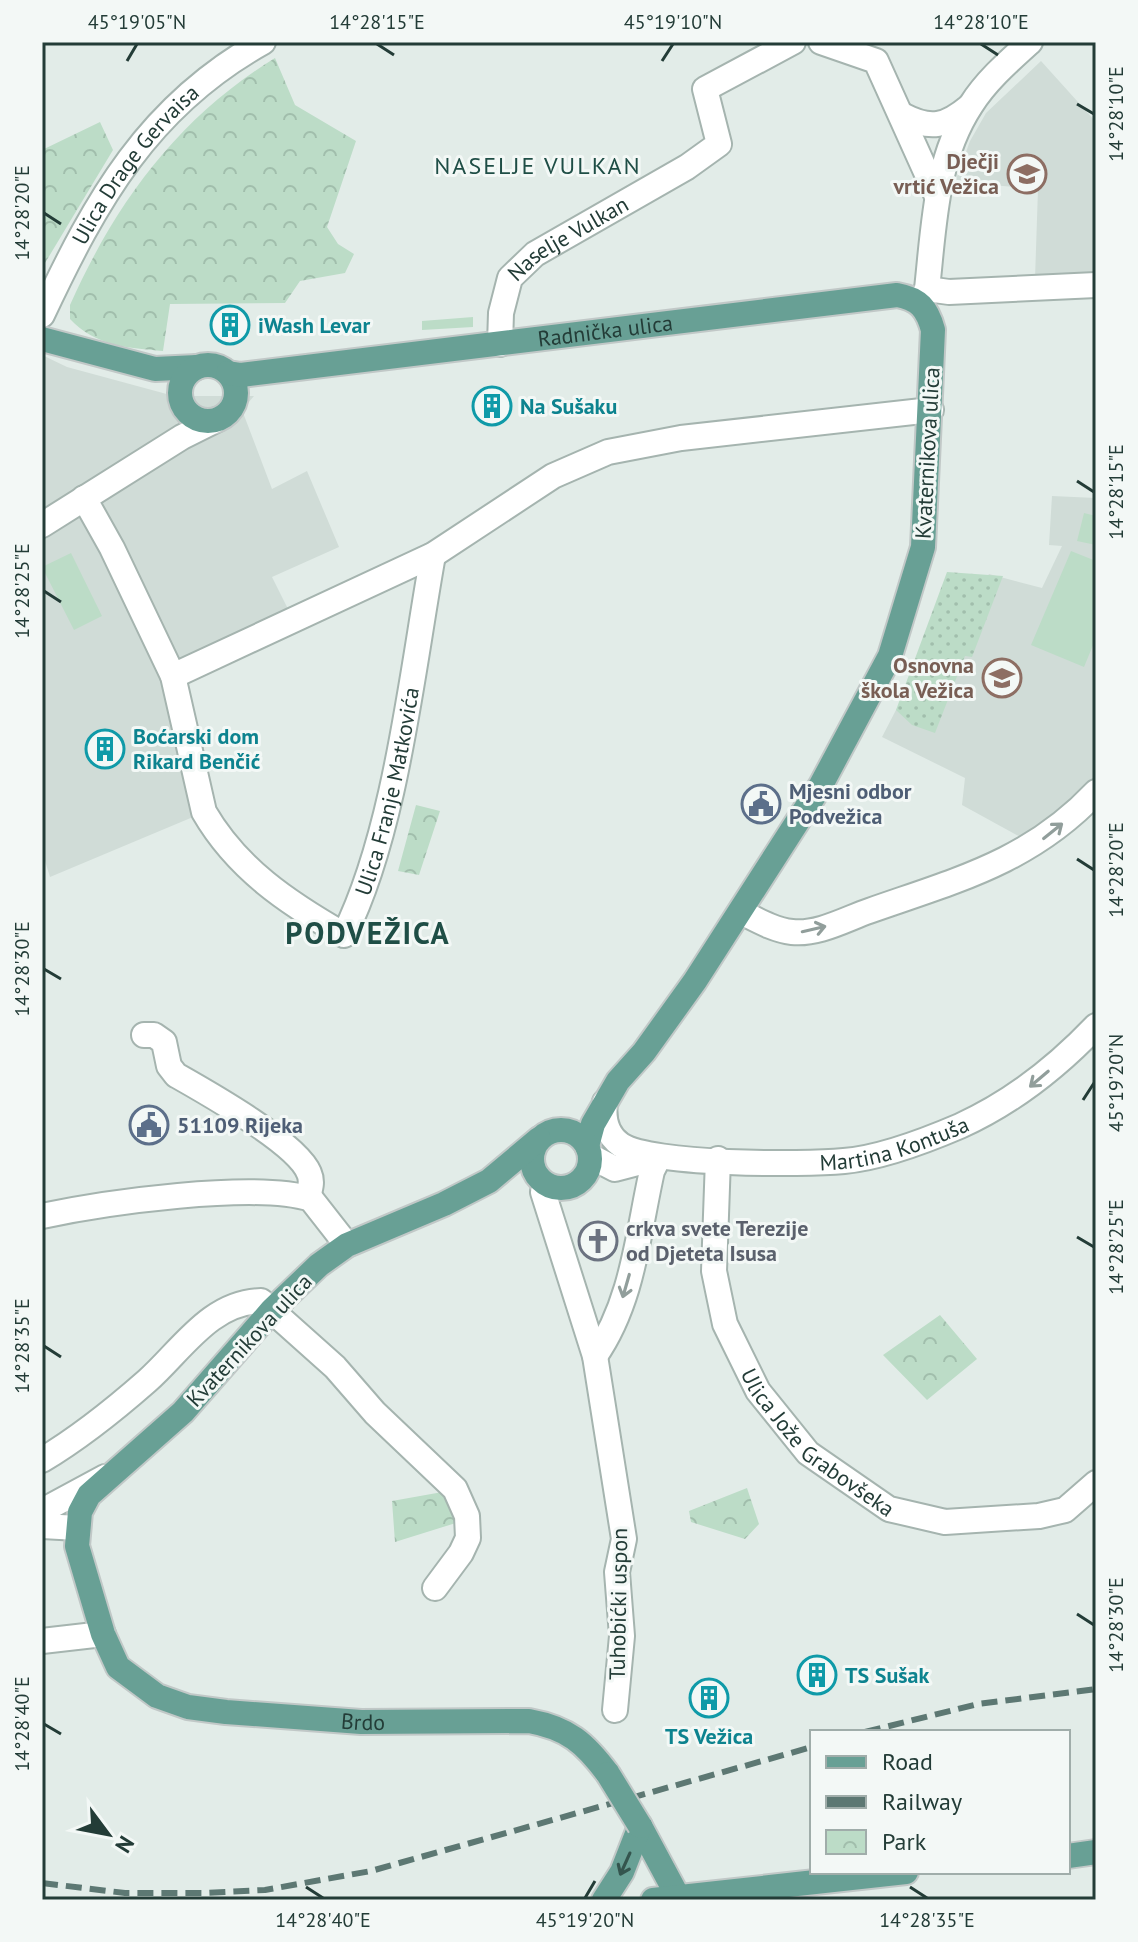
<svg xmlns="http://www.w3.org/2000/svg" width="1138" height="1942" font-family="'PT Sans',sans-serif">
	<style>
		.built { fill: #d0dcd7 }
		.park { fill: url(#park-crowns) }
		.garden { fill: url(#garden-dots) }
		.pitch { fill: #bcdcc7 }
		.lines { fill: none; stroke-linecap: round; stroke-linejoin: round }
		.minor-casing { stroke: #a5b4af; stroke-width: 28 }
		.major-casing { stroke: #c1c8c7; stroke-width: 28 }
		.minor { stroke: #fff; stroke-width: 24 }
		.major { stroke: #68a095; stroke-width: 24 }
		.rail { stroke: #5d7873; stroke-width: 6; stroke-dasharray: 16 8; stroke-linecap: butt }
		.major-bridge-casing { stroke: #c1c8c7; stroke-width: 28; stroke-linecap: butt }
		.major-bridge { stroke: #68a095; stroke-width: 24 }
		.oneway { stroke: #919e9b }
		.oneway2 { stroke: #34554e }
		.ticks { fill: none; stroke: #233c37; stroke-width: 3 }
		.labels { text-anchor: middle; stroke-width: 6; stroke-linejoin: round; paint-order: stroke }
		.education-label { font-size: 22px; font-weight: bold; fill: #785e54; stroke: #f3f8f6; text-anchor: end }
		.street-label { font-size: 22px; fill: #233c37; stroke: #f3f8f6 }
		.culture-label { font-size: 22px; font-weight: bold; fill: #0d838f; stroke: #f3f8f6; text-anchor: start }
		.service-label { font-size: 22px; font-weight: bold; fill: #4e5e75; stroke: #f3f8f6; text-anchor: start }
		.worship-label { font-size: 22px; font-weight: bold; fill: #5b616d; stroke: #f3f8f6; text-anchor: start }
		.neighbourhood-label { font-size: 24px; letter-spacing: 2px; fill: #1f4e46; stroke: #f3f8f6 }
		.district-label { font-size: 30px; font-weight: bold; letter-spacing: 2px; fill: #1f4e46; stroke: #f3f8f6 }
		.neatline { fill: none; stroke: #233c37; stroke-width: 3 }
		.ticks-label { font-size: 20px; text-anchor: middle; fill: #233c37 }
	</style>
	<defs>
		<pattern id="park-crowns" width="20" height="18" patternUnits="userSpaceOnUse" patternTransform="scale(2)"><rect width="20" height="18" fill="#bcdcc7"/><path d="M2 6a3 3 0 1 1 6 0M12 15a3 3 0 1 1 6 0" fill="none" stroke="#a1beac"/></pattern>
		<pattern id="garden-dots" width="8" height="8" patternUnits="userSpaceOnUse" patternTransform="scale(2)"><rect width="8" height="8" fill="#bcdcc7"/><path d="M2 2h.1M6 6h.1" fill="none" stroke="#a1beac" stroke-width="1.8" stroke-linecap="round"/></pattern>
	</defs>
	<rect width="100%" height="100%" fill="#e2ece8"/>
	<path class="built" d="M1041 61 1096 122V276L1035 279 1038 189 955 182 970 141 986 113Z
		M42 355 67 367 174 396H254L242 410 272 489 307 471 339 547 272 577 290 613 163 689 193 817 50 877 42 851Z
		M1052 496 1096 498V776L1069 805 1026 840 962 805 965 778 882 737 896 710 989 574 1042 588 1062 546 1049 545Z"/>
	<path class="park" d="M275 58 295 105 356 141 327 227 338 244 354 254 345 273 300 281 285 303 170 304 163 351C129 348 95 346 70 319V305C116 202 178 118 275 58Z
		M100 122 113 150 42 268V150Z
		M416 805 440 811 419 875 398 871Z
		M940 1315 977 1359 927 1400 883 1355Z
		M747 1488 759 1524 745 1539 691 1522 689 1511Z
		M448 1491 459 1522 395 1542 392 1501Z"/>
	<path class="garden" d="M947 572 1003 576 972 657 965 656 935 733 912 725 896 710Z"/>
	<path class="pitch" d="M473 317V327L422 330V321Z
		M1084 513 1096 516V545L1077 541Z
		M1071 551 1096 561V638L1084 667 1031 645Z
		M71 553 102 616 74 630 42 567Z"/>
	<g class="lines">
		<g class="minor-casing">
			<g id="minor">
				<path d="M821 42 876 61 936 194"/>
				<path d="M904 116C931 130 946 126 969 107"/>
				<path d="M927 289 949 292 1096 285"/>
				<path d="M920 303 927 289C934 226 935 160 971 105 986 81 1009 61 1030 42"/>
				<path id="s1" d="M42 315C96 200 148 106 263 42"/>
				<path id="s2" d="M500 344 501 313 510 278 535 254 687 167 719 144 705 89 793 42"/>
				<path id="s3" d="M84 498 112 548 173 676 204 812C237 869 288 903 344 935 396 831 412 671 433 555"/>
				<path d="M42 525 182 437 216 420"/>
				<path d="M173 676 433 555 553 476 608 452 681 438 931 410"/>
				<path d="M741 912C757 920 774 930 792 932 818 935 846 919 869 911 957 880 1030 862 1096 792"/>
				<path d="M144 1035H154L164 1042 169 1066 176 1075C206 1092 297 1143 309 1173 313 1182 310 1189 308 1197"/>
				<path id="s4" d="M605 1102C603 1118 606 1135 621 1145 651 1165 803 1165 844 1161 881 1158 925 1141 960 1126 1013 1102 1056 1068 1096 1026"/>
				<path d="M590 1156 615 1169 657 1158"/>
				<path id="s5" d="M718 1159 714 1271 725 1324 758 1391 808 1453 889 1509 945 1522 1039 1516 1065 1510 1096 1483"/>
				<path d="M543 1192 595 1356 624 1539 617 1572 622 1636 615 1710"/>
				<path d="M42 1216C103 1203 255 1181 311 1199L347 1245"/>
				<path d="M595 1356C633 1302 638 1233 652 1171L659 1157"/>
				<path d="M42 1460C79 1438 114 1410 147 1381 181 1351 210 1302 261 1301L335 1367 375 1413 455 1489 467 1516 468 1538 461 1553 435 1588"/>
				<path d="M42 1511 105 1477"/>
				<path d="M42 1526 78 1528"/>
				<path d="M42 1641 103 1634"/>
			</g>
		</g>
		<g class="major-casing">
			<g id="major">
				<path d="M42 339 155 369 197 367"/>
				<circle cx="208" cy="393" r="28"/>
				<path id="s6" d="M228 373 241 375 897 295C919 299 927 308 933 330L923 547 890 656 821 785 695 981 644 1052 618 1081 593 1124 587 1146"/>
				<circle cx="561" cy="1159" r="29"/>
				<path id="s7" d="M539 1139 489 1181 444 1204 347 1245 319 1265 272 1310 183 1412 89 1495 80 1512 77 1546 103 1634 118 1667 157 1696 188 1707 226 1712 361 1722 529 1721C568 1728 585 1743 608 1774"/>
				<path d="M640 1826 677 1895"/>
				<path d="M1068 1856 1096 1852"/>
				<path d="M604 1900 622 1872 640 1826"/>
				<path d="M653 1900 906 1872"/>
			</g>
		</g>
		<use href="#minor" class="minor"/>
		<use href="#major" class="major"/>
		<path class="rail" d="M865 1732 978 1704 1096 1689
			M42 1883 125 1893H203L265 1890 371 1871 812 1747"/>
		<g class="major-bridge-casing">
			<path id="major-bridge" d="M608 1774 640 1826"/>
		</g>
		<use href="#major-bridge" class="major-bridge"/>
	</g>
	<defs><path id="oneway-shaft" d="M-6 0H5M1.5-3L5.5 0L1.5 3" fill="none" stroke-width="1.6" stroke-linecap="round" stroke-linejoin="round" transform="scale(2)"/></defs>
	<g class="oneway">
		<use href="#oneway-shaft" transform="translate(1053 831) rotate(-39)"/>
		<use href="#oneway-shaft" transform="translate(814 929) rotate(-13)"/>
		<use href="#oneway-shaft" transform="translate(1039 1079) rotate(140)"/>
		<use href="#oneway-shaft" transform="translate(626 1286) rotate(106)"/>
	</g>
	<use class="oneway2" href="#oneway-shaft" transform="translate(625 1864) rotate(114)"/>
	<path class="ticks" d="M377 44 394 55M981 44 998 55M127 61 137 44M662 61 673 44M1077 104 1094 114M44 213 61 224M1077 481 1094 492M44 591 61 602M1077 859 1094 870M44 969 61 979M1083 1100 1094 1083M1077 1237 1094 1247M44 1346 61 1357M1077 1614 1094 1625M44 1724 61 1734M306 1887 323 1898M910 1887 927 1898M585 1898 595 1881"/>
	<defs>
		<g id="school-ring" transform="scale(2)"><circle r="9.5" fill="#f3f8f6" stroke="#8d6e63" stroke-width="1.5"/><path d="M0-5L7-2L0 1L-7-2ZM-4 1L0 2.5L4 1V4Q0 6-4 4Z" fill="#8d6e63"/></g>
		<g id="building-ring" transform="scale(2)"><circle r="9.5" fill="#f3f8f6" stroke="#0f9aa8" stroke-width="1.5"/><path d="M-4-6H4V6H1V3H-1V6H-4ZM-2.5-4.3h1.7v1.8h-1.7ZM.8-4.3h1.7v1.8H.8ZM-2.5-1h1.7V.8h-1.7ZM.8-1h1.7V.8H.8Z" fill="#0f9aa8"/></g>
		<g id="civic-ring" transform="scale(2)"><circle r="9.5" fill="#f3f8f6" stroke="#5c6f8a" stroke-width="1.5"/><path d="M-.6-6.5H3V-4.5H.6V-3L4-1V1h2V6H-6V1h2V-1L-.6-3ZM-1.2 2.5V6h2.4V2.5Z" fill="#5c6f8a"/></g>
		<g id="church-ring" transform="scale(2)"><circle r="9.5" fill="#f3f8f6" stroke="#6b7280" stroke-width="1.5"/><path d="M-1.2-6h2.4v3.5h3.3v2.4h-3.3V6h-2.4V-.1h-3.3v-2.4h3.3Z" fill="#6b7280"/></g>
	</defs>
	<g fill-rule="evenodd">
		<use href="#school-ring" x="1027" y="174"/>
		<use href="#building-ring" x="230" y="325"/>
		<use href="#building-ring" x="492" y="406"/>
		<use href="#school-ring" x="1002" y="678"/>
		<use href="#building-ring" x="105" y="749"/>
		<use href="#civic-ring" x="761" y="804"/>
		<use href="#civic-ring" x="149" y="1125"/>
		<use href="#church-ring" x="598" y="1241"/>
		<use href="#building-ring" x="817" y="1675"/>
		<use href="#building-ring" x="709" y="1698"/>
	</g>
	<g class="labels">
		<g class="education-label">
			<text x="999" y="169">Dječji<tspan x="999" dy="25">vrtić Vežica</tspan></text>
			<text x="974" y="673">Osnovna<tspan x="974" dy="25">škola Vežica</tspan></text>
		</g>
		<g class="street-label">
			<text dy="8" stroke="none"><textPath href="#s1" startOffset="178">Ulica Drage Gervaisa</textPath></text>
			<text dy="8" stroke="none"><textPath href="#s2" startOffset="138">Naselje Vulkan</textPath></text>
			<text dy="8" stroke="none"><textPath href="#s6" startOffset="380">Radnička ulica</textPath></text>
			<text transform="translate(927 453) rotate(-87)" y="8">Kvaternikova ulica</text>
			<text dy="8" stroke="none"><textPath href="#s3" startOffset="678">Ulica Franje Matkovića</textPath></text>
			<text dy="8" stroke="none"><textPath href="#s4" startOffset="326">Martina Kontuša</textPath></text>
			<text transform="translate(249 1340) rotate(-47)" y="8">Kvaternikova ulica</text>
			<text dy="8" stroke="none"><textPath href="#s5" startOffset="320">Ulica Jože Grabovšeka</textPath></text>
			<text transform="translate(618 1604) rotate(-89)" y="8">Tuhobićki uspon</text>
			<text dy="8" stroke="none"><textPath href="#s7" startOffset="1020">Brdo</textPath></text>
		</g>
		<g class="culture-label">
			<text x="258" y="333">iWash Levar</text>
			<text x="520" y="414">Na Sušaku</text>
			<text x="133" y="744">Boćarski dom<tspan x="133" dy="25">Rikard Benčić</tspan></text>
			<text x="845" y="1683">TS Sušak</text>
			<text x="709" y="1744" text-anchor="middle">TS Vežica</text>
		</g>
		<g class="service-label">
			<text x="789" y="799">Mjesni odbor<tspan x="789" dy="25">Podvežica</tspan></text>
			<text x="177" y="1133">51109 Rijeka</text>
		</g>
		<g class="worship-label">
			<text x="626" y="1236">crkva svete Terezije<tspan x="626" dy="25">od Djeteta Isusa</tspan></text>
		</g>
		<g class="neighbourhood-label">
			<text x="538" y="174">NASELJE VULKAN</text>
		</g>
		<g class="district-label">
			<text x="368" y="944">PODVEŽICA</text>
		</g>
	</g>
	<rect width="1138" height="1942" fill="none" stroke="#f3f8f6" stroke-width="88"/>
	<rect x="810" y="1730" width="260" height="144" fill="#f3f8f6" stroke="#a0adaa" stroke-width="2"/>
	<rect x="826" y="1756" width="40" height="12" fill="#68a095" stroke="#a0adaa" stroke-width="2"/>
	<text x="882" y="1770" font-size="24" fill="#233c37">Road</text>
	<rect x="826" y="1796" width="40" height="12" fill="#5d7873" stroke="#a0adaa" stroke-width="2"/>
	<text x="882" y="1810" font-size="24" fill="#233c37">Railway</text>
	<rect x="826" y="1830" width="40" height="24" fill="url(#park-crowns)" stroke="#a0adaa" stroke-width="2"/>
	<text x="882" y="1850" font-size="24" fill="#233c37">Park</text>
	<g transform="translate(108 1834) rotate(122)" stroke="#f3f8f6" stroke-width="6" paint-order="stroke">
	<path d="M0-6L14 30L0 20L-14 30Z" fill="#233c37"/>
	<text y="-12" font-size="22" font-weight="bold" text-anchor="middle" fill="#233c37">N</text>
	</g>
	<rect x="44" y="44" width="1050" height="1854" class="neatline"/>
	<g class="ticks-label">
		<text x="137" y="29">45°19'05"N</text>
		<text x="377" y="29">14°28'15"E</text>
		<text x="673" y="29">45°19'10"N</text>
		<text x="981" y="29">14°28'10"E</text>
		<text transform="translate(1116 114) rotate(-90)" y="7">14°28'10"E</text>
		<text transform="translate(22 213) rotate(-90)" y="7">14°28'20"E</text>
		<text transform="translate(1116 492) rotate(-90)" y="7">14°28'15"E</text>
		<text transform="translate(22 591) rotate(-90)" y="7">14°28'25"E</text>
		<text transform="translate(1116 870) rotate(-90)" y="7">14°28'20"E</text>
		<text transform="translate(22 969) rotate(-90)" y="7">14°28'30"E</text>
		<text transform="translate(1116 1083) rotate(-90)" y="7">45°19'20"N</text>
		<text transform="translate(1116 1247) rotate(-90)" y="7">14°28'25"E</text>
		<text transform="translate(22 1346) rotate(-90)" y="7">14°28'35"E</text>
		<text transform="translate(1116 1625) rotate(-90)" y="7">14°28'30"E</text>
		<text transform="translate(22 1724) rotate(-90)" y="7">14°28'40"E</text>
		<text x="323" y="1927">14°28'40"E</text>
		<text x="585" y="1927">45°19'20"N</text>
		<text x="927" y="1927">14°28'35"E</text>
	</g>
</svg>
